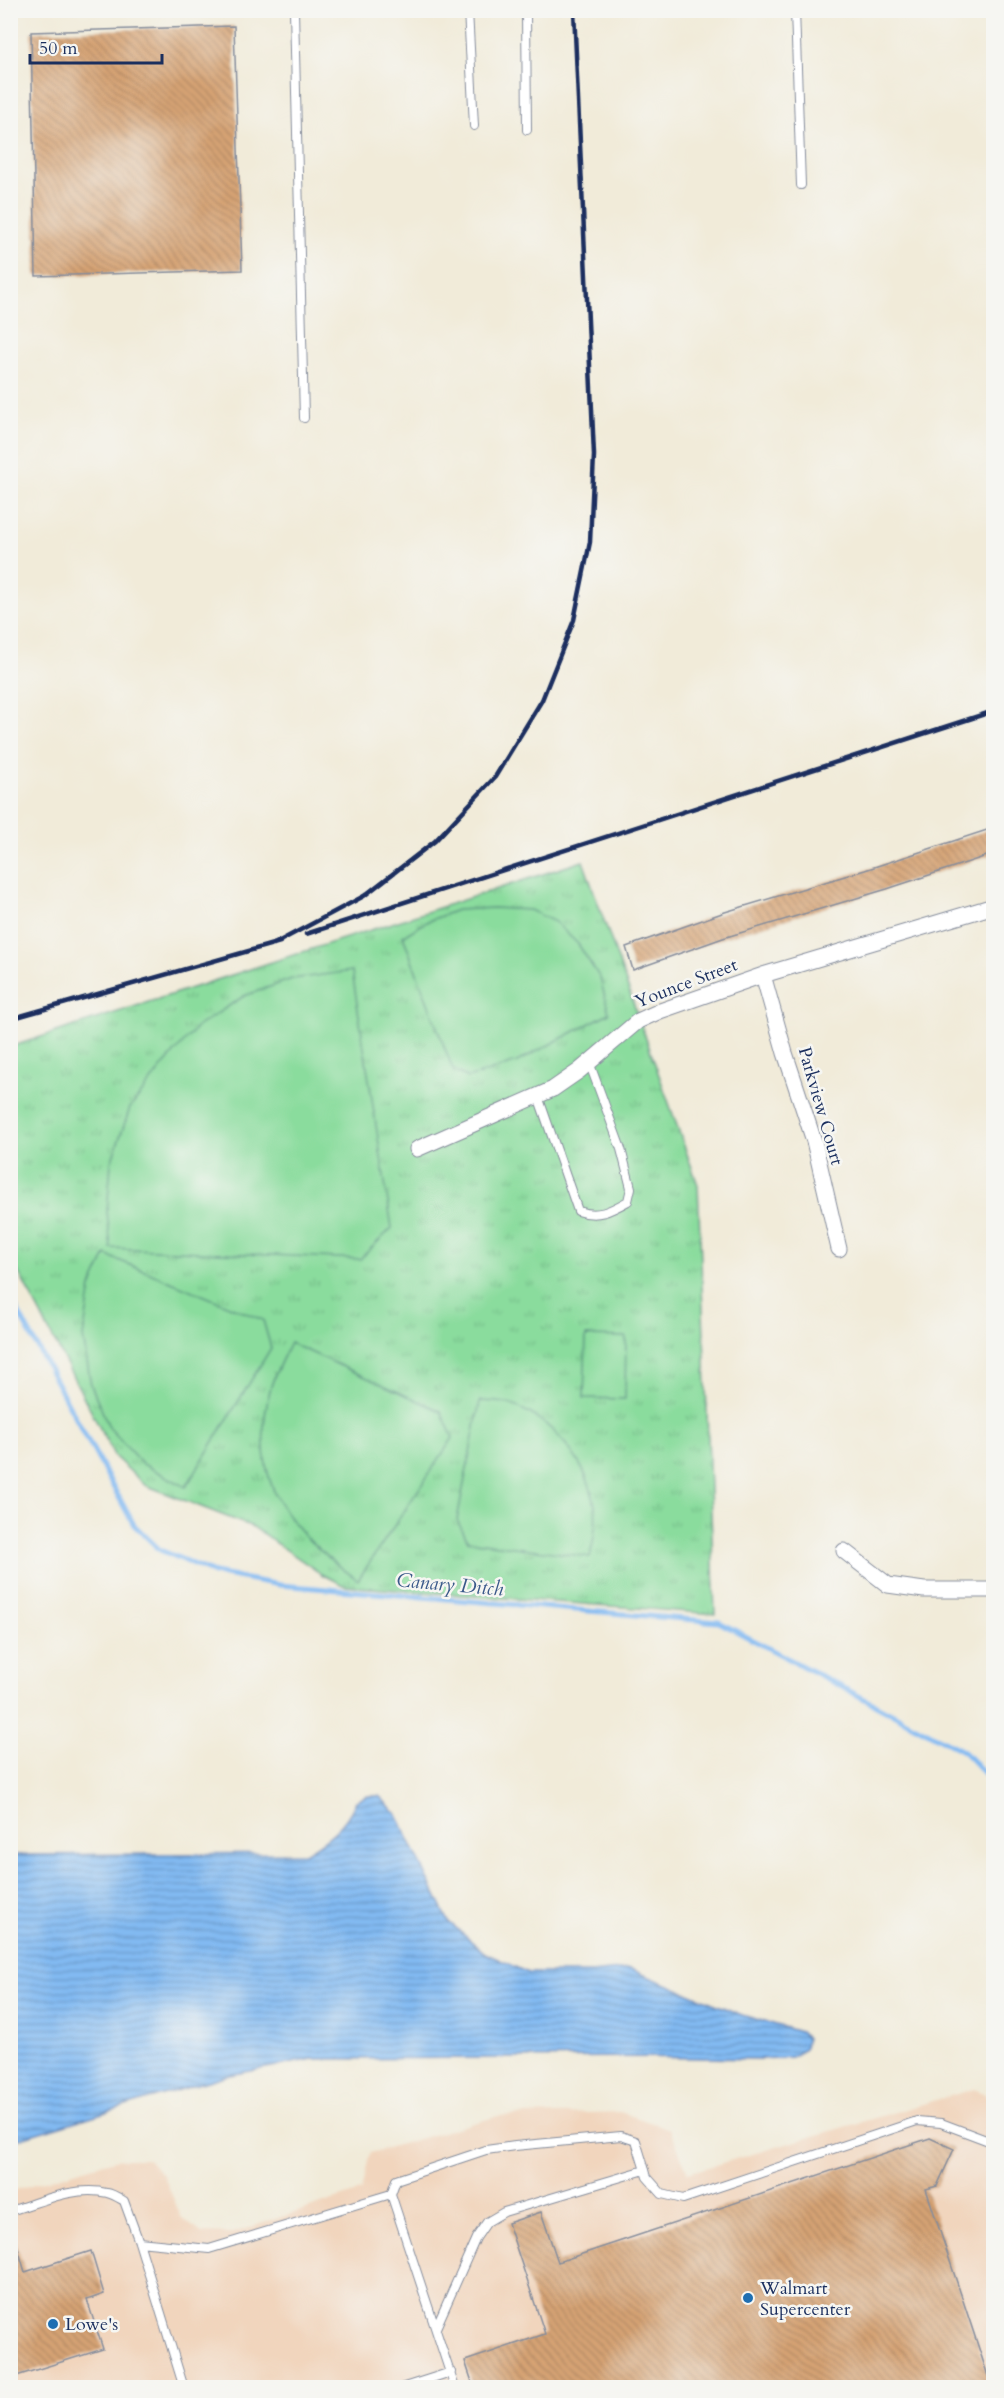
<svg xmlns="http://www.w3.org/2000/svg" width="1004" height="2398" font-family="Cardo,serif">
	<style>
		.built { fill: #f1d5bd }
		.grass { fill: url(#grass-tufts); stroke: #52867e; stroke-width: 1.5 }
		.pitch { fill: #8adc9d; stroke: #52867e; stroke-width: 1.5 }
		.water { fill: url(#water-rules); stroke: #4e74a8; stroke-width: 1.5 }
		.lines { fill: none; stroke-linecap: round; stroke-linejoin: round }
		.stream { stroke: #82baf2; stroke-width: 5 }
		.building { fill: url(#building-back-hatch) }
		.service-casing { stroke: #868d9c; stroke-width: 10 }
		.minor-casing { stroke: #868d9c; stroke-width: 17 }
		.service { stroke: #fff; stroke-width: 8 }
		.minor { stroke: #fff; stroke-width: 15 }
		.rail { stroke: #1b2f5e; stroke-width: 4.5 }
		.poi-dot { fill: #1f6fb2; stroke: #f6f6f2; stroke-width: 2 }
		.labels { text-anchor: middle; stroke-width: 5; stroke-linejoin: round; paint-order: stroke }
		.street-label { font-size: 18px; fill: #1b2f5e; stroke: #f6f6f2 }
		.poi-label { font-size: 18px; fill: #1b2f5e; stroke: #f6f6f2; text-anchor: start }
		.water-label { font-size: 20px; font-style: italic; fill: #3a598a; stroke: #f6f6f2 }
	</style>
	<defs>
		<pattern id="grass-tufts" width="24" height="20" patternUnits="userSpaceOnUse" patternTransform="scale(1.5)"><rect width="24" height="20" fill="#8adc9d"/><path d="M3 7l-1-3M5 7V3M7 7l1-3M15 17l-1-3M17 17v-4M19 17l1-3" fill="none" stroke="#76bd8a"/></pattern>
		<pattern id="water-rules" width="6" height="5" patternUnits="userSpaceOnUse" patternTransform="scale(1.5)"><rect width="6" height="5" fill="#82baf2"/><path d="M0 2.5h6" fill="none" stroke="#6a98c7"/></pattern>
		<pattern id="building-back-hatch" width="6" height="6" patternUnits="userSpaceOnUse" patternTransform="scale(1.5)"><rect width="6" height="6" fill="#d6a373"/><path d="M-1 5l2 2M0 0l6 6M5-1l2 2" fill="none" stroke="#ad8562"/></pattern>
	</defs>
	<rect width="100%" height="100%" fill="#f6f6f2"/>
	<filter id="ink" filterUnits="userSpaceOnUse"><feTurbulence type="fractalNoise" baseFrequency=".0167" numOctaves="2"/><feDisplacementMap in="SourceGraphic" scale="12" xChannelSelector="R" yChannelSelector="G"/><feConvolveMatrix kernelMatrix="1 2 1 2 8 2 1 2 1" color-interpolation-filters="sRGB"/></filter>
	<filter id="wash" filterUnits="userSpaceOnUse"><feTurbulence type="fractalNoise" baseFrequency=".008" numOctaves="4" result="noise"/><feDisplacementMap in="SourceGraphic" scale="24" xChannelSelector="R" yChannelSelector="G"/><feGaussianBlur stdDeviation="1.35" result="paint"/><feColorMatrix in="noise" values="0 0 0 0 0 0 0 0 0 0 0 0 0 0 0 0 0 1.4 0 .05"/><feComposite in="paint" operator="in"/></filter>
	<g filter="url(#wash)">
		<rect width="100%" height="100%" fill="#f1ebd9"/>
		<path class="built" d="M974 2089 993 2097V2387L11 2388V2191L118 2159H147L163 2174 182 2219 202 2233 230 2234 361 2191 370 2153 498 2116 620 2112 670 2129 688 2173Z"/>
		<path class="grass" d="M583 861 698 1185 715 1614 345 1586 323 1575 253 1527 145 1485 115 1457 11 1258 10 1047Z"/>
		<path class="pitch" d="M493 908 530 910 555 922 578 944 600 978 609 1013 517 1062 468 1078 453 1070 403 936 428 921 457 910Z
			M352 971 392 1228 360 1259 111 1248 107 1212 111 1163 130 1108 163 1066 198 1026 244 996 292 979Z
			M106 1255 263 1320 271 1348 186 1487 141 1463 109 1427 91 1385 83 1337 91 1287Z
			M586 1336 626 1337 625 1399 584 1398Z
			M290 1343 441 1411 453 1438 358 1580C286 1529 247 1481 270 1390 274 1374 283 1358 290 1343Z
			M480 1401C490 1402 503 1401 512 1405 553 1420 588 1463 595 1506 597 1523 594 1540 590 1557L468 1541 457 1520Z"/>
		<path class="water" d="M368 1796H379L396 1813 449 1922 485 1953 528 1973H591L630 1969 742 2015 800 2032 806 2038 805 2049 791 2057 762 2059 638 2057 313 2059 224 2076 11 2141V1855L305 1853C328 1839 346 1826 356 1801Z"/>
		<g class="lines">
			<path class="stream" d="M10 1297 134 1525 160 1550 214 1573 280 1585 719 1622 963 1751 994 1783"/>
		</g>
		<g id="blocks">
			<path class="building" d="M234 26 242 270 36 276 31 32Z
				M993 828V854L887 889 723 938 633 970 626 947 725 912 865 870Z
				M930 2138 954 2149 937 2186 926 2189 992 2388H474L465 2361 545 2334 508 2223 541 2212 558 2262Z
				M10 2235H14L25 2272 91 2251 104 2294 87 2300 103 2349 10 2378Z"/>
		</g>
	</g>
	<g filter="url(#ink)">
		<use href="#blocks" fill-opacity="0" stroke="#868d9c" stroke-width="1.5"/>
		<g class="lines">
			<g class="service-casing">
				<path id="service" d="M294 10 304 418
					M468 10 474 126
					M526 10 527 130
					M795 10 801 185
					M538 1096 578 1211C598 1218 610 1211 628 1201L631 1188 621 1149 589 1062
					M10 2211C40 2202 76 2185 107 2193 113 2194 119 2198 124 2201L139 2242 184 2388
					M139 2242 209 2249 391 2194
					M436 2328 476 2238 487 2222 504 2212 645 2170
					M401 2388 451 2372
					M455 2388 391 2194 396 2180 486 2150 515 2146 621 2136 636 2141 647 2177 662 2194 683 2199 917 2121 941 2123 994 2143"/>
			</g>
			<g class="minor-casing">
				<path id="minor" d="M763 975 785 1053 814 1141 839 1249
					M417 1149 553 1089 579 1071 638 1021 660 1011 763 975 994 906
					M844 1551 888 1585 924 1590H994"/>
			</g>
			<use href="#service" class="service"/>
			<use href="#minor" class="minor"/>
			<path class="rail" d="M306 934 994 711
				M274 944 364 896 435 841 495 777 542 700 574 620 590 542 594 455 574 10
				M10 1019 280 942"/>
		</g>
	</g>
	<g class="poi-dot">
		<circle cx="748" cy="2298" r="6"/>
		<circle cx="53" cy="2324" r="6"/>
	</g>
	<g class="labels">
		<g class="street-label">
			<text transform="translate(686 983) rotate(-21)" y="6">Younce Street</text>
			<text transform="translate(821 1106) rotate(74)" y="6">Parkview Court</text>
		</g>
		<g class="poi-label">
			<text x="760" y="2294">Walmart<tspan x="760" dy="21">Supercenter</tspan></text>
			<text x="65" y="2330">Lowe's</text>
		</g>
		<g class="water-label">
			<text transform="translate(450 1584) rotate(5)" y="7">Canary Ditch</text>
		</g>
	</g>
	<rect width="1004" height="2398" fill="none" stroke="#f6f6f2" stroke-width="36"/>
	<path d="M30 54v9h132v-9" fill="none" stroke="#1b2f5e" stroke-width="3"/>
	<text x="39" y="54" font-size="18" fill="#1b2f5e" stroke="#f6f6f2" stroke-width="4.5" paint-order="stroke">50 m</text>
</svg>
